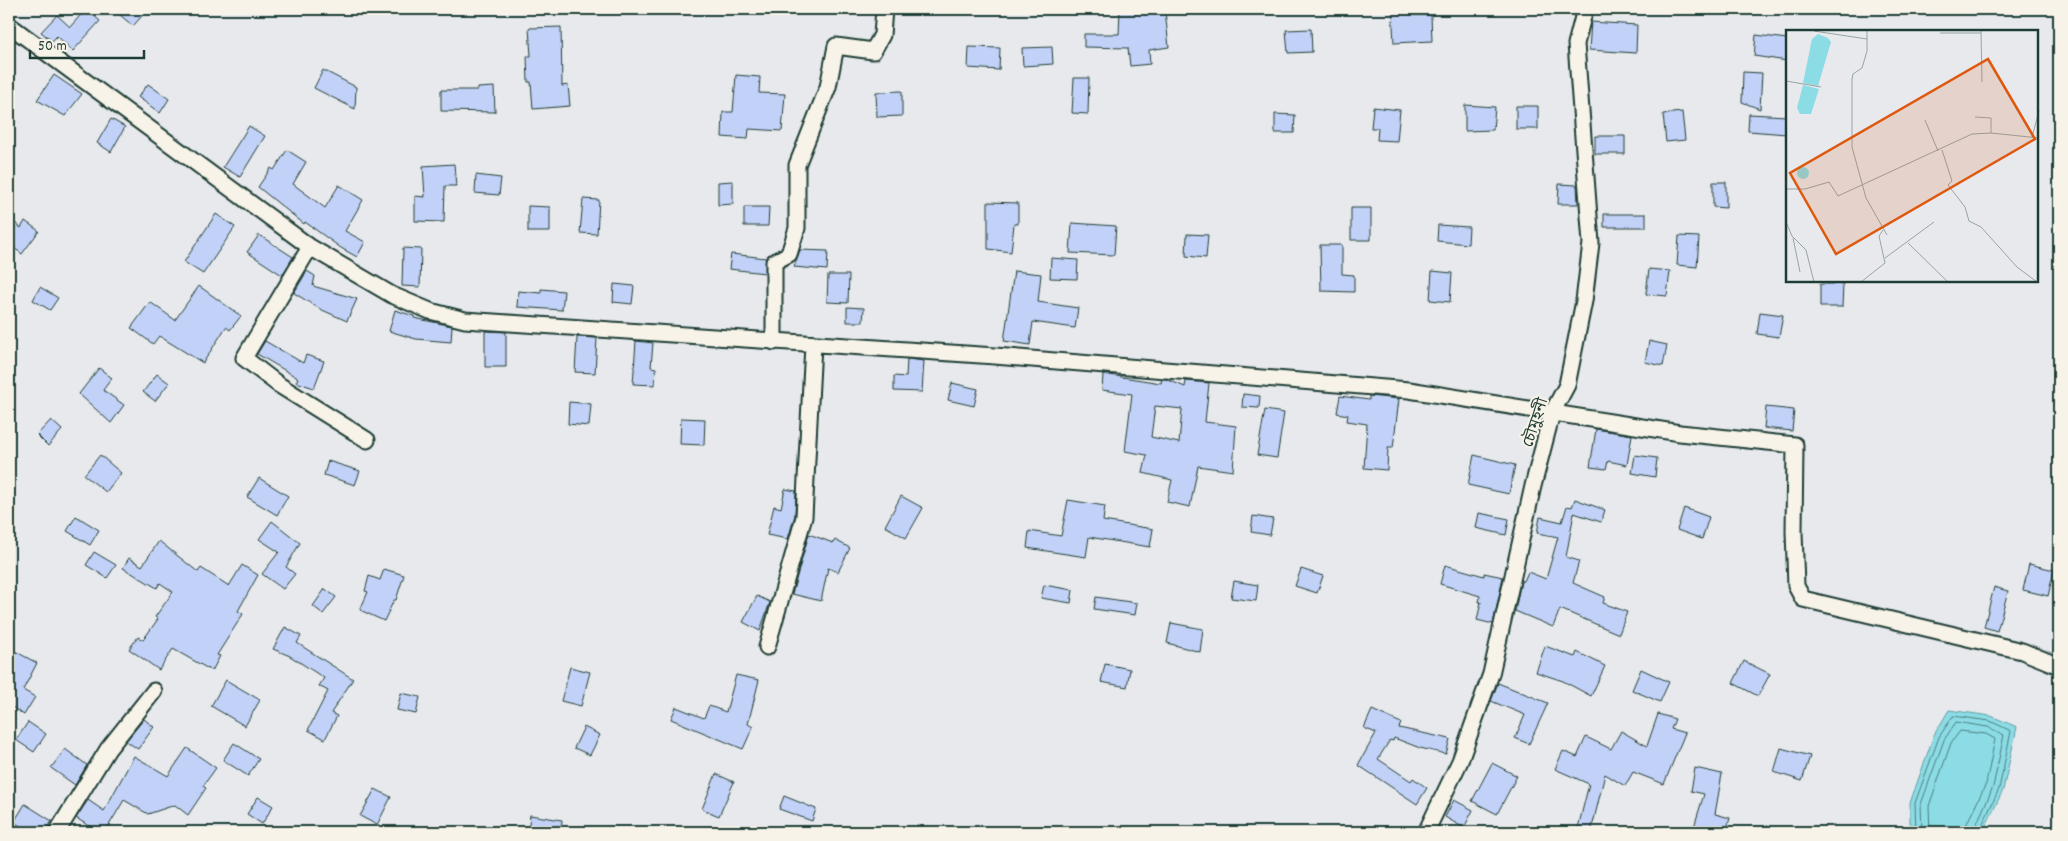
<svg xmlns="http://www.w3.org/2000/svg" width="2068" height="841" font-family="Dekko,'Noto Sans Bengali',sans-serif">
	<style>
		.water { fill: #8cdce6; stroke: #609c9f }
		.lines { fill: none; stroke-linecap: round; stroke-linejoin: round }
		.shore { stroke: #4b7d7b; stroke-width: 1 }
		.building { fill: #c2d1f8; stroke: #1f3d34; fill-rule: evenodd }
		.minor-casing { stroke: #1f3d34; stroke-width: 19 }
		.minor { stroke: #f7f3e8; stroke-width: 15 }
		.labels { text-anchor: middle; stroke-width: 4; stroke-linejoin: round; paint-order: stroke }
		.street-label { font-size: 16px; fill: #1f3d34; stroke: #f7f3e8 }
		.inset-road { fill: none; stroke: #97a4a3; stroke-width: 1 }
		.view { fill: #de580e; fill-opacity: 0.15; stroke: #de580e; stroke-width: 2.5 }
		.inset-edge { fill: none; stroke: #1f3d34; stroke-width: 2.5 }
	</style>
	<rect width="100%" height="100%" fill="#e7e9ed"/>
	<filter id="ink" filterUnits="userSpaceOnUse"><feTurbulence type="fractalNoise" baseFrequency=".02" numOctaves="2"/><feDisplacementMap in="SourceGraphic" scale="10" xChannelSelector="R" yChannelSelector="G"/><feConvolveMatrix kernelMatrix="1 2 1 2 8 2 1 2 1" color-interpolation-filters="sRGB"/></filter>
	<g filter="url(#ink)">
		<path class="water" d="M1949 710 1991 716 2017 727 2003 790 1983 832H1918L1910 830V803L1934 735Z"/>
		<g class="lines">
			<path class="shore" d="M1916 832 1915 803 1939 737 1953 716 1990 721 2011 731 1999 789 1979 832
				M1922 832 1921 804 1944 740 1956 722 1988 727 2004 735 1993 787 1973 832
				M1930 832 1929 806 1951 743 1960 731 1986 734 1995 739 1986 784 1967 823 1965 832"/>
		</g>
		<path class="building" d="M86 9 100 21 73 51 57 36 52 41 41 32 57 15 70 27Z
			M113 9H148L133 26Z
			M1120 9 1145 10V12L1165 11 1169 47 1149 50 1150 64 1130 66 1128 48 1084 47V34H1119Z
			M1392 9H1414V15H1431L1432 41 1394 43Z
			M1591 22 1637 25 1636 53 1589 50Z
			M561 27 562 86 568 85 570 106 533 109 531 82H528L527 56H531L529 28Z
			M1311 29 1312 52 1288 53 1286 30Z
			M1756 35 1787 39V61L1754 56Z
			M969 47 1000 48 999 70 968 68Z
			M1052 47 1053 64 1023 66 1022 48Z
			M323 70 356 87 355 109 314 88Z
			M1743 72 1762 73 1760 109 1742 102Z
			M54 75 82 94 65 116 37 100Z
			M736 75 760 77 759 93 785 94 782 131 749 129 748 139 722 137 723 112H733Z
			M1074 78H1089L1088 114 1072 113Z
			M148 84 169 99 160 113 138 97Z
			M494 87 495 112 441 111V90H478V88Z
			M902 91V116L877 117 876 92Z
			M1465 105 1495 107 1493 130 1465 131Z
			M1516 106H1538V129H1516Z
			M1373 107 1400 110 1397 141 1377 140 1378 128H1371Z
			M1682 112 1685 140 1666 142 1663 114Z
			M1275 114 1295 115 1294 133H1275Z
			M1749 114 1787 116V134L1748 131Z
			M111 119 125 127 111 152 97 143Z
			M249 126 265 136 240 177 223 167Z
			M1595 136H1625V154H1595Z
			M287 150 306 162 293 184 325 208 339 185 363 200 345 231 365 242 357 257 341 248 305 222 304 224 258 187 271 168 274 170Z
			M454 164 456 186H445L444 222 415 221V196L425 197 423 166Z
			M476 175 501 178 499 195 475 193Z
			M733 181V204L718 205V182Z
			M1713 182H1726V208L1713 207Z
			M1559 184 1577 185 1578 204H1558Z
			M583 199 599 200 597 234 580 233Z
			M988 202 1018 203V224H1014L1011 252 988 249Z
			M528 206 550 207V232H528Z
			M744 207H769L768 226H744Z
			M1351 208H1371V240H1351Z
			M216 214 235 227 203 274 184 262Z
			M1604 214H1646V227H1604Z
			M9 218 21 228 25 221 39 231 22 254 9 244Z
			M1072 223 1116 226 1114 255 1070 253Z
			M1438 225 1469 227 1468 244 1437 241Z
			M1187 234 1208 235 1206 258 1186 256Z
			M259 235 293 257 282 275 247 252Z
			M1679 236 1699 237 1697 267 1677 265Z
			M1320 245H1342V274L1354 275V292L1321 291Z
			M403 248 421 249 420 287 402 286Z
			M800 250 828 251 827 270 794 267Z
			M731 254 766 258 765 273 729 269Z
			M1051 258 1078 260 1077 279 1050 278Z
			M1649 269 1670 271 1667 296 1646 294Z
			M307 271 315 276 313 286 357 299 347 321 320 309 294 293Z
			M1014 271 1041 274 1038 302 1078 308 1075 328 1033 322 1030 345 1004 341Z
			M1432 271 1452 273 1450 302 1430 300Z
			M828 275H849L848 303 827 302Z
			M614 284 634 286 632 304 613 302Z
			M1820 284H1843L1842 307H1820Z
			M199 286 241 316 230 330 226 327 203 363 159 336 153 344 131 328 150 302 175 320Z
			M40 287 58 298 50 310 33 300Z
			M541 289 564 291 562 310 517 307 518 291 541 293Z
			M847 307 864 308 863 322H847Z
			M395 310 414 316V318L452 326 451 342 416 339 389 331Z
			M1760 312 1783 315 1779 337 1757 334Z
			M485 331 506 332V367H485Z
			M577 337 597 338 595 373 575 372Z
			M265 341 303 363 306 355 324 361 314 388 296 382 298 378 257 354Z
			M636 341 653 343 651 367 656 368 655 385 633 384Z
			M1649 341 1667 345 1663 366 1645 362Z
			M907 359 924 361 922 392 894 391V376L906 377Z
			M99 368 112 378 103 390 124 405 111 423 79 394Z
			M157 374 169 383 155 401 143 392Z
			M1103 374 1161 383 1162 379H1166L1185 387 1186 381 1209 383 1205 422 1236 426 1233 471 1198 466 1190 507 1167 502 1172 480 1143 473 1147 455 1125 451 1132 394 1102 390ZM1155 406 1182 409 1179 443 1151 437Z
			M952 383 978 389 974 406 948 400Z
			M1243 394 1260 396 1259 408 1242 407Z
			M1340 396 1369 400V396L1399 399 1393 448H1388L1387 470 1364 468 1367 424 1347 421 1348 415 1337 413Z
			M569 402 591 404 589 426 568 424Z
			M1766 407 1794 410 1792 431 1764 428Z
			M1265 410 1284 413 1277 458 1257 455Z
			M681 418 705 419 704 445 680 444Z
			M51 420 62 430 48 446 37 435Z
			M1596 429 1632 435 1627 465 1608 461 1606 469 1590 467Z
			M100 455 121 473 106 492 84 475Z
			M1474 455 1515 465 1509 494 1468 485Z
			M1635 455 1657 458 1655 477 1632 473Z
			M328 461 360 471 355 485 324 475Z
			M259 478 288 496 277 515 247 497Z
			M785 489 796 491 795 515 788 539 767 535 774 506 781 508Z
			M901 496 923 508 906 538 885 526Z
			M1575 499 1605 510 1601 522 1574 513 1566 557 1579 561 1573 583 1605 597 1603 603 1627 612 1619 634 1560 609 1553 627 1515 611 1521 581H1524L1528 572 1546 579 1558 537 1537 533 1540 517 1562 522 1567 506 1572 507Z
			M1068 500 1105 506 1103 521 1153 529 1150 547 1089 537 1086 557 1027 548 1029 531 1061 536Z
			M1684 508 1709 517 1702 539 1677 530Z
			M1479 513 1509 519 1506 535 1476 528Z
			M76 516 99 530 90 545 67 531Z
			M1253 516 1273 519 1270 535 1251 532Z
			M272 521 300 543 286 567 295 574 283 589 262 574 279 552 259 539Z
			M809 534 833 543 835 540 850 548 838 572 828 568 821 601 792 594Z
			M159 541 198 572 201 568 229 586 242 565 258 575 238 611 243 614 217 655 220 656 212 671 173 649 159 670 129 649 138 637 143 640 158 619 155 617 173 592 160 583 157 588 123 568 129 558 142 566Z
			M94 552 116 565 107 578 86 565Z
			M2029 564 2054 570 2048 596 2023 590Z
			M1445 565 1484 576V573L1503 577 1493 624 1477 620 1481 602H1479L1480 596 1440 584Z
			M384 569 404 575 396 600H394L384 621 360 610 368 592 365 591 369 576 380 580Z
			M1301 569 1323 576 1317 593 1295 586Z
			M1234 581 1258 585 1256 601 1231 598Z
			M1044 585 1073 590 1071 603 1041 598Z
			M1994 587 2008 591 1997 631 1984 627Z
			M325 589 336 597 323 614 313 606Z
			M757 596 770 602 760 631 743 622Z
			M1096 597 1137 603 1135 615 1094 609Z
			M1171 623 1203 629 1200 652 1167 643Z
			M285 627 301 636 297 643 353 679 331 713 337 716 325 739 308 730 328 691 319 686 324 678 290 656 273 649Z
			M1545 646 1575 657 1577 652 1605 666 1591 696 1563 681 1536 672Z
			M9 648 37 663 23 690 35 697 24 715 9 705Z
			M1744 661 1770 674 1758 696 1733 683Z
			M1105 664 1130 669 1127 687 1101 682Z
			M570 667 590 672 581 706 561 701Z
			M1641 669 1669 682 1660 702 1632 690Z
			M736 675 759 680 748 724 753 727 743 749 671 719 676 707 704 718 709 706 726 712Z
			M226 680 260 700 245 726 211 706Z
			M1498 683 1548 703 1529 744 1515 738 1525 715 1491 701Z
			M401 693 420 697 416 714 397 710Z
			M1372 710 1401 723 1399 728 1450 739 1446 754 1420 748 1394 738 1393 741 1390 740 1378 759 1411 781 1413 778 1427 788 1417 804 1358 765 1376 733 1364 728Z
			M1658 714 1675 719 1671 729 1685 733 1664 784 1633 772 1625 786 1605 774 1591 832H1577L1589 784 1555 769 1563 751 1577 757 1586 737 1611 749 1621 731 1647 746Z
			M144 719 154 727 138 749 126 741Z
			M28 722 46 734 34 752 16 740Z
			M584 727 600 735 590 755 574 748Z
			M234 743 259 759 248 776 223 760Z
			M187 748 216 768 203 786 206 788 188 815 175 805 148 814 124 800 105 832H93L94 829 76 818 88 800 104 811 134 756 168 776Z
			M1781 748 1810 756 1802 781 1774 772Z
			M65 749 87 765 75 785 51 768Z
			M1492 763 1517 776 1497 814 1472 801Z
			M1695 768 1722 774 1715 814 1730 818 1726 832H1702L1693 830 1704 794 1691 791Z
			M716 774 734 782 719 816 702 809Z
			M375 789 391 797 377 825 360 816Z
			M784 796 816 809 812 821 779 809Z
			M258 797 273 806 262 824 247 814Z
			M1454 800 1473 810 1464 828 1445 817Z
			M25 804 52 821 44 832H30L14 822Z
			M530 815 562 820 561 832H528Z"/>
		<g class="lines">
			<g class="minor-casing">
				<path id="minor" d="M9 25 310 247 392 295 430 311 465 320 995 356 1409 390 1680 433 1795 445 1794 532 1796 586 1803 599 2022 651 2059 666
					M310 247 244 358 279 385 367 440
					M774 342V262L789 254 797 228V165L828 87 836 46 873 51 882 35 884 9
					M767 647 804 517 813 345
					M57 832 108 749 154 691
					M1426 832 1460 761 1491 674 1533 486 1552 413 1567 385 1584 301 1591 243 1576 44 1585 9"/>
			</g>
			<use href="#minor" class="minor"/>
		</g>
	</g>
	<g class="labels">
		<g class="street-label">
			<text transform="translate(1534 422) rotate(-72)" y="6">চৌমুহনী</text>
		</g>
	</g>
	<g transform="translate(1786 30)">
		<rect width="252" height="252" fill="#e7e9ed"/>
		<path d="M32 4 42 8 45 12 32 56 17 53 26 9ZM17 55 33 59 25 84H14L11 78ZM11 143a6 6 0 1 1 12 0a6 6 0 1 1-12 0Z" fill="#8cdce6"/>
		<path class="inset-road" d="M28 1 81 9M81 1V21L76 38 67 44 66 49V117L80 168 101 205M195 1 196 52M154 3H195M0 51 35 57M189 87 205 88V103M139 90 152 121M246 107 253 81M156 120 166 151 162 155 179 177 183 191 195 197 231 237 251 252M0 159H19L43 152 52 166 186 104 205 103 253 108M0 192 6 206 20 220 28 252M7 208 14 242M122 213 162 252M99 228 148 192M75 252 99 233 93 206 97 200"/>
		<path class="view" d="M202 29 249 109 50 224 4 143Z"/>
		<rect width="252" height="252" class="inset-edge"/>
	</g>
	<rect width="2068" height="841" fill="none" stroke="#f7f3e8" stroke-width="30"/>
	<rect x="15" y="15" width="2038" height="811" fill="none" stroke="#1f3d34" stroke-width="2" filter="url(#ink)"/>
	<path d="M30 50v8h114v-8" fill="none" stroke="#1f3d34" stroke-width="2.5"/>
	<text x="38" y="50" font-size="15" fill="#1f3d34" stroke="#f7f3e8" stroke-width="4" paint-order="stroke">50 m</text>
</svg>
